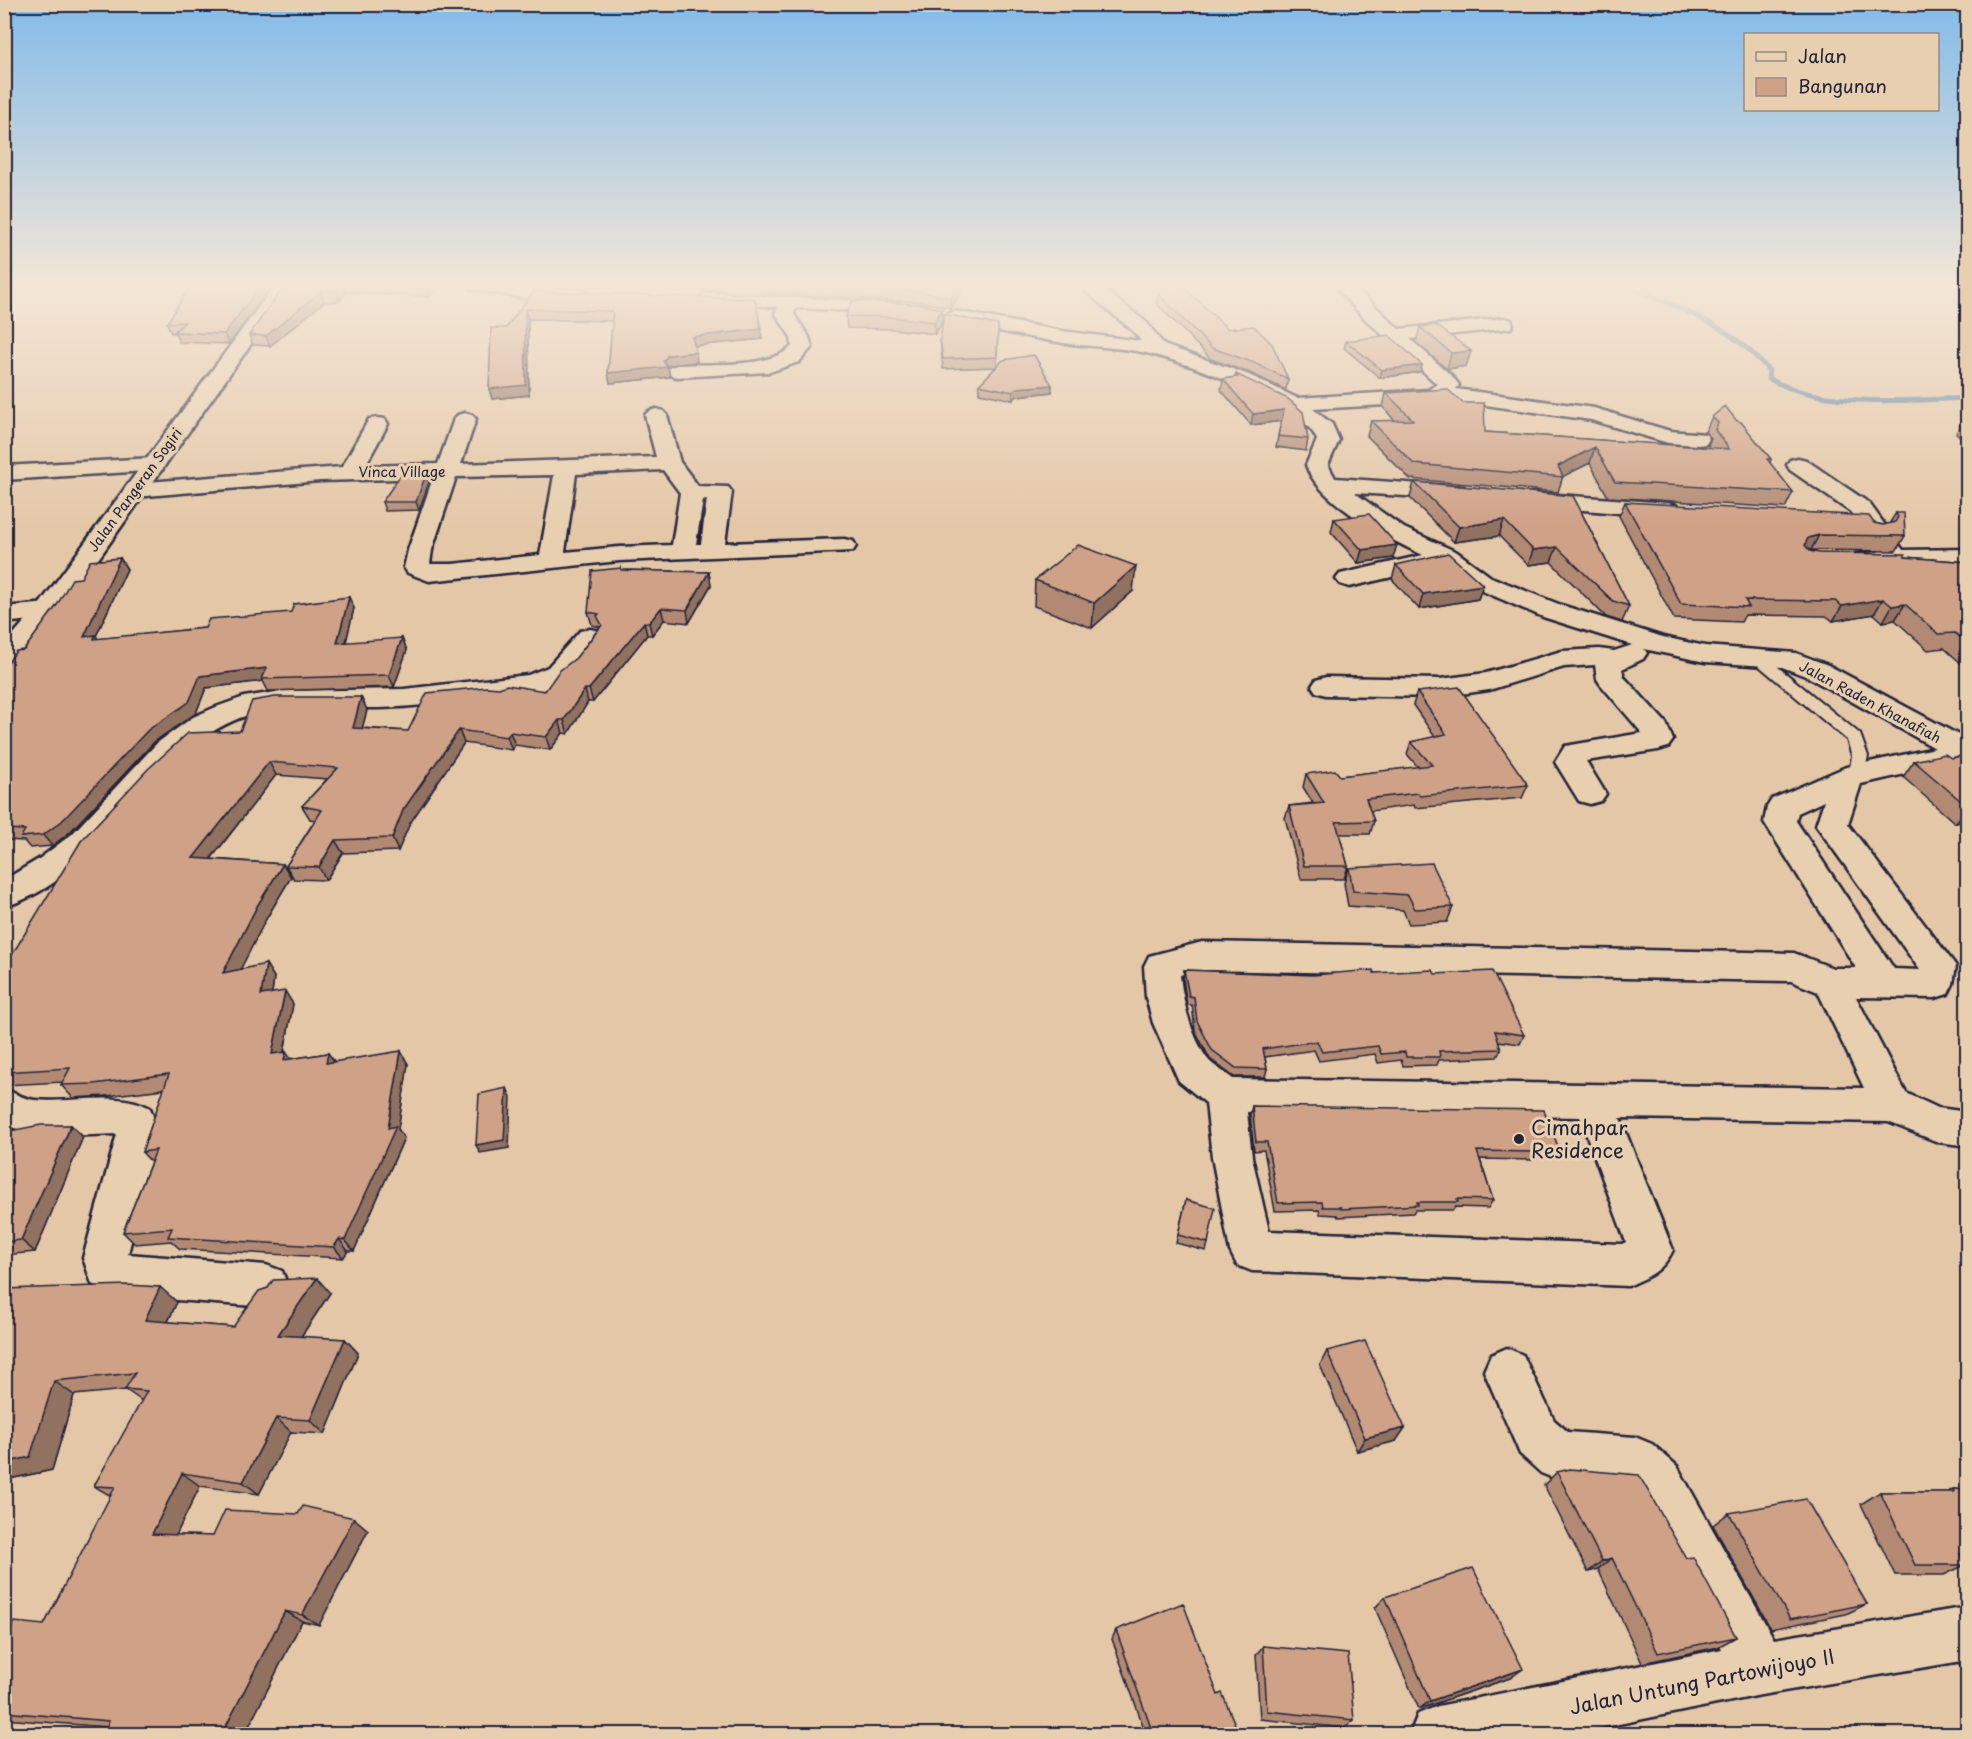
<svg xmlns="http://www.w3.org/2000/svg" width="1972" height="1739" font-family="'Playpen Sans',sans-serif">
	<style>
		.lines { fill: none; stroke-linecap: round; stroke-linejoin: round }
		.stream { stroke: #6184a5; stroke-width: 5 }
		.service-casing { stroke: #22223b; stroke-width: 4 }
		.minor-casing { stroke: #22223b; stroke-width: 5 }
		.tertiary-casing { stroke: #22223b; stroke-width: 5 }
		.service { fill: #e7cfaf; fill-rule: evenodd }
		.minor { fill: #e7cfaf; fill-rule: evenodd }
		.tertiary { fill: #e7cfaf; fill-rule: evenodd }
		.wall { fill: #b28a73; stroke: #22223b; stroke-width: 1.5 }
		.shaded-wall { fill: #91715e; stroke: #22223b; stroke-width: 1.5 }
		.building { fill: #cfa186; stroke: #22223b; stroke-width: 1.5 }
		.poi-dot { fill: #22223b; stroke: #e7cfaf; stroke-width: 2 }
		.labels { text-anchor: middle; stroke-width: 6; stroke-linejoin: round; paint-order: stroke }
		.far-street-label { font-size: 14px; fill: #22223b; stroke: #e7cfaf }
		.near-poi-label { font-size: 20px; fill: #22223b; stroke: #e7cfaf; text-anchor: start }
		.near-street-label { font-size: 20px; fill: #22223b; stroke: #e7cfaf }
	</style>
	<rect width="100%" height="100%" fill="#e4c7a7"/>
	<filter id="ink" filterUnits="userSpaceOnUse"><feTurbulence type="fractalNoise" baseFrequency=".0167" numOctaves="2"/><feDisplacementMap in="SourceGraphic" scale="12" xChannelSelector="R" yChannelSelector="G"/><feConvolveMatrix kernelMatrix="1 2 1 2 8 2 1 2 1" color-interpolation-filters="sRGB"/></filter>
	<g filter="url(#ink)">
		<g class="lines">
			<path class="stream" d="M1626 285C1677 308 1733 325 1769 371L1768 378C1821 409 1908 400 1968 398"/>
			<g class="service-casing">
				<path id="service" d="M1756 652 1761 653 1860 734 1868 756 1863 778H1851L1849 774 1852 756 1847 740 1751 659 1749 656Z"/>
			</g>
			<g class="minor-casing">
				<path id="minor" d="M469 285 578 290 584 291 587 295 584 299 578 300 523 298 478 290 472 289Z
					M1078 285H1098L1147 323 1164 345 1249 375 1297 398 1428 390 1437 384 1364 318 1334 285H1353L1399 329 1504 318 1511 320 1513 324 1511 328 1410 339 1452 376 1459 385 1456 389 1594 408 1670 431 1706 434 1709 439 1706 444 1698 445 1668 443 1591 420 1457 401 1313 409 1332 424 1339 440 1328 465 1335 478 1464 487 1468 492 1464 497 1456 499 1355 493 1404 528 1457 552 1491 577 1561 605 1663 637 1705 646 1796 653 1828 665 1968 740V763L1962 761 1861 784 1848 824 1956 966 1953 984 1948 994 1935 998 1856 997 1906 1093 1938 1108 1968 1112V1146L1938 1142 1888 1122 1620 1118 1673 1250C1663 1271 1649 1277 1628 1286L1252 1271 1237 1265 1230 1251 1212 1157 1206 1103 1179 1081 1153 1023 1146 997 1144 966 1149 956 1202 942 1794 953 1833 968H1856L1764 822 1767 807 1772 799 1846 767 1935 748 1808 677 1782 667 1705 662 1644 649 1647 653 1643 659 1622 669 1624 677 1666 723 1673 740 1668 747 1658 750 1586 761 1606 794 1601 801 1590 804 1579 801 1555 762 1565 746 1642 733 1601 685 1597 679 1595 665 1564 667 1489 690 1440 697 1326 695 1316 692 1312 686 1316 680 1326 677 1440 679 1486 673 1562 651 1599 649 1614 651 1632 645 1543 617 1473 587 1443 565 1349 587 1340 584 1336 579 1340 574 1423 555C1390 540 1317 501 1306 465L1317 440C1305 405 1191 364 1154 355 1125 347 1093 347 1063 343 1027 337 991 329 955 323L948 321 946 317 948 313 955 311 1062 331 1141 341 1133 331ZM1824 801 1816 825 1920 970 1894 969 1796 821 1798 813ZM1202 970 1791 981 1818 992 1864 1088 1233 1079C1225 1072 1212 1066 1206 1057 1191 1034 1183 1003 1180 975ZM1247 1112 1580 1117 1626 1242 1622 1244 1269 1231 1252 1157Z
					M710 293 895 303 901 304 904 308 901 312 895 313 797 308 793 313 809 337 812 347 799 362 770 372 677 377 670 375 667 371 670 367 677 365C708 363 771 369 792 346L791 337 775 313 779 307 704 302 701 298 704 294Z
					M656 409 663 411 667 415 680 462 698 486 728 487 732 492 725 543 844 539 853 541 856 546 853 551 619 561 429 581 408 573 404 568 408 550 433 478 320 481 135 497 127 495 124 490 127 485 135 483 342 467 369 419 377 418 385 419 388 424 365 466 438 464 454 419 458 415 465 413 472 415 476 419 461 464 656 457 645 415 649 411ZM663 470 680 493 672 545 619 547 565 552 576 474ZM554 475 540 555 452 564H430L432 550 456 477ZM707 499 701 544H696L703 500Z
					M154 458 162 460 165 465 162 470 4 480V466Z
					M1798 458 1806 460 1869 503 1903 550 1968 549V563L1877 566 1855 564 1852 559 1855 554 1879 552 1852 513 1790 470 1787 465 1790 460Z
					M1531 493 1668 503 1676 505 1680 510 1676 515 1668 517 1523 505 1519 500 1523 495Z
					M48 603 57 605 61 611 57 617 4 623V607Z
					M590 629 600 631 603 637 600 643C588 656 578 673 562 682 540 694 511 696 487 698 451 702 415 707 378 708 337 709 291 701 251 714 146 747 112 874 4 907V880L39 859 72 834 157 743 193 717 216 707 244 697 282 691 404 689 528 675 548 667 580 631Z
					M4 1089C14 1093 25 1099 35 1100 71 1104 119 1090 150 1108L158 1129 128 1254 266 1265 282 1271 288 1286 282 1301 266 1307 113 1295 92 1284 83 1258 117 1134C79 1135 40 1140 4 1124Z
					M1507 1348 1523 1355 1554 1420 1568 1432 1635 1437 1652 1444 1677 1466 1774 1639 1968 1607V1660L1761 1695 1570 1734H1410L1418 1714 1438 1706 1722 1649 1643 1500 1625 1485 1558 1480 1541 1473 1520 1454 1484 1371 1491 1355Z"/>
			</g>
			<g class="tertiary-casing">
				<path id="tertiary" d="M275 285H293L57 617 14 669 4 671V645L39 605Z"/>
			</g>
			<use href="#service" class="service"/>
			<use href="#minor" class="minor"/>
			<use href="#tertiary" class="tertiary"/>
		</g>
		<path class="wall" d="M191 285H272L229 344 179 342 175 333H171L167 323Z
			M285 285H443L429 297 346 292 340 301 324 302 270 346 253 345 249 335Z
			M553 285H965V286L951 308 922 302 752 291Z
			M534 291 761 329 762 339 694 346 697 362 670 365 668 367 670 377 610 383 608 373 613 321 528 319 529 395 492 399 489 389 506 328Z
			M1158 294 1228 329 1288 379 1286 390 1250 373 1211 359 1157 304Z
			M942 309 943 321 935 334 892 329 847 328 846 316Z
			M998 325 997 366 1052 385V392L1017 396 1013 400 979 393V385L996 367 943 369 940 339Z
			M1420 327 1471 351 1466 366 1447 369 1416 342Z
			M1346 341 1422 365 1420 372 1380 378 1344 348Z
			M1236 374 1308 439 1306 451 1276 447 1281 421 1251 425 1221 390 1223 379 1235 377Z
			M1386 393 1485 432 1710 448 1708 445 1711 438 1705 432 1712 417 1737 421 1771 459 1770 463 1793 492 1785 508 1608 497 1590 463 1563 476 1558 492 1410 479 1367 436 1371 421H1395L1383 407Z
			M1968 424V443L1956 433 1960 426Z
			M429 482 419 510 385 511 382 502Z
			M1414 482 1573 496 1629 606 1622 622 1606 617 1551 562 1528 565 1499 536 1454 542 1410 498Z
			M1625 502 1874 523 1883 525 1889 524 1896 513 1905 536 1896 551 1809 550 1819 553 1905 557 1968 562V666L1965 667 1944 648 1928 650 1895 620 1883 622 1874 614 1833 621 1826 616 1745 615 1741 622 1674 619 1619 516Z
			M1334 519 1393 558 1358 563 1331 532Z
			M120 558 127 569 96 636 98 639 205 628 354 608 346 642 407 650 394 687 268 691 263 681 206 688 196 713 155 741 70 832 52 846 30 848 24 841 4 840V668L24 650 81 578Z
			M1396 565 1483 585 1478 599 1419 609 1392 579Z
			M621 568V570L709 572 711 585 689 623 664 620 652 635H647L593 702H588L568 734 563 733 550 750 515 745 512 750 464 743 410 823 398 851 343 853 326 880 294 879 286 866 315 820 310 819 302 806 327 779 276 775 211 859 283 864 291 877 266 919 240 969 274 977 272 993 293 1004 284 1053 290 1059 328 1053 334 1062 408 1064 398 1129 404 1138 354 1251H348L343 1258 180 1249 171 1241 135 1244 123 1232 151 1162 142 1152 164 1089 106 1096 73 1098 61 1085 63 1082 4 1085V968L240 731 361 697 367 710 362 728 408 731 545 691 576 658 600 627 592 625 588 612Z
			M1035 580 1133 591 1092 628 1034 606Z
			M1417 692 1528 785 1522 798 1415 808 1414 805 1370 811 1374 821 1370 834H1339L1348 866 1344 879H1301L1285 818 1289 806 1313 803 1303 787 1306 774 1340 776 1418 767 1407 754 1411 742 1435 737 1413 705Z
			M1968 755V821L1955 823 1903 777 1914 761 1951 758Z
			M1349 868 1453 907 1447 922 1409 924 1403 910 1348 906 1344 883Z
			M1184 970 1313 975 1374 973 1435 974 1524 1035 1520 1044 1498 1041 1501 1049 1497 1057 1439 1060 1437 1065 1403 1066 1401 1060 1378 1063 1375 1054 1319 1061 1314 1050 1265 1057 1267 1069 1265 1077H1234L1210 1059 1195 1030 1192 1005H1187L1183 979Z
			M1252 1106 1559 1149 1554 1158 1535 1157 1533 1160 1480 1159 1493 1200 1488 1208 1455 1207 1453 1210H1415L1413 1213 1338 1217 1337 1215 1320 1214 1319 1210 1275 1211 1264 1150 1254 1151 1250 1114Z
			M71 1125 83 1137 35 1252 4 1255V1132Z
			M1186 1200 1208 1243 1206 1251 1176 1243Z
			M4 1289 177 1302 168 1322 233 1327 330 1293 301 1337 345 1339 358 1353 325 1434 291 1432 259 1494 200 1486 176 1535 213 1536 368 1530 319 1625 302 1621 245 1734H118L105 1730 106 1727 4 1719V1640L44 1625 111 1496 94 1486 142 1401 126 1390 74 1395 52 1470 4 1480Z
			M1327 1351 1396 1441 1357 1451 1320 1365Z
			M1557 1472 1686 1558 1736 1637 1718 1647 1642 1663 1598 1569 1588 1572 1544 1485Z
			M1953 1489 1968 1490V1566H1963L1944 1575H1895L1861 1504 1880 1492H1948Z
			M1729 1513 1867 1604 1846 1614 1771 1629 1713 1525Z
			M1385 1597 1510 1678 1419 1709 1375 1608Z
			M1116 1630 1218 1695 1239 1734H1143L1145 1731 1112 1639Z
			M1263 1646 1354 1720 1345 1728 1260 1719 1256 1655Z
			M1968 1661V1679L1959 1664Z"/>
		<path class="shaded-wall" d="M261 285H272L229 344 224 334Z
			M341 285H344L346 292 340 301 337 291Z
			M428 285H443L429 297 426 287Z
			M959 285H965V286L951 308V298Z
			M320 292 324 302 270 346 266 336Z
			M525 309 528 319 529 395 492 399 489 389Z
			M942 309 943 321 935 334 934 322Z
			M761 329 762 339 694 346 692 337Z
			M1471 351 1466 366 1447 369 1451 353Z
			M696 352 697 362 670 365 667 368 668 367 670 377 610 383 608 373 663 361 668 355Z
			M1422 365 1420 372 1380 378 1382 370Z
			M1052 385V392L1017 396 1013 400V392L1017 388Z
			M1284 410 1282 421 1251 425 1253 414Z
			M1595 447 1590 463 1562 477 1558 466Z
			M426 474 429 482 419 510 416 502Z
			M1504 520 1499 536 1454 542 1459 527Z
			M1819 535 1811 550 1800 553 1808 538Z
			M1397 545 1393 558 1358 563 1362 550Z
			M1557 547 1551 562 1528 565 1533 550Z
			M120 558 127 569 96 636 103 646 84 637Z
			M1136 566 1133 591 1092 628 1094 603Z
			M709 572 711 585 689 623 687 610Z
			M1483 585 1478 599 1419 609 1423 594Z
			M349 597 354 608 343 654 337 643Z
			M1883 599 1874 614 1833 621 1842 606Z
			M1905 604 1895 620 1883 622 1892 606Z
			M661 608 664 620 652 635 649 623Z
			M644 622 647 635 593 702 589 689Z
			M402 638 407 650 394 687 389 675Z
			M267 668 262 679 263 681 206 688 196 713 155 741 70 832 52 846 43 835 148 730 200 676Z
			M585 689 588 702 568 734 564 720Z
			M361 697 367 710 359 741 353 728Z
			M559 720 563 733 550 750 546 737Z
			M459 730 464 743 410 823 398 851 392 838 403 810Z
			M510 732 515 745 512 750 507 737Z
			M269 762 276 775 201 871 193 858Z
			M1968 808V821L1955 823Z
			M335 840 343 853 326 880 319 867Z
			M283 864 291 877 266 919 232 986 223 973 257 906Z
			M266 964 274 977 270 1008 261 995Z
			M285 991 293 1004 281 1067 272 1054Z
			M401 1051 408 1064 398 1129 404 1138 354 1251 345 1240 388 1128Z
			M286 1052 295 1065 284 1060Z
			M328 1053 337 1065 326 1063Z
			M507 1088 511 1097 509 1148 480 1153 476 1145Z
			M71 1125 83 1137 35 1252 21 1240Z
			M339 1239 348 1251 343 1258 334 1247Z
			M317 1278 330 1293 292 1350 278 1335Z
			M160 1287 177 1302 162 1334 145 1320Z
			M345 1339 358 1353 325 1434 310 1420Z
			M54 1381 74 1395 52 1470 4 1480V1463Z
			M276 1418 291 1432 259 1494 243 1482Z
			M1405 1428 1396 1441 1357 1451 1365 1438Z
			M182 1473 200 1486 171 1545 152 1534Z
			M354 1518 368 1530 319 1625 302 1615Z
			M4 1539 12 1543 4 1555Z
			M1612 1558 1598 1569 1588 1572 1602 1561Z
			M285 1611 302 1621 245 1734H222Z
			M1523 1669 1510 1678 1419 1709 1430 1701Z"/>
		<path class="building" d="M191 285H261L224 334 174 332 185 322 167 323Z
			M285 285H341L337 291 320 292 266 336 249 335Z
			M394 285H428L426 287Z
			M812 285H959L951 298 922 292Z
			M1167 285H1181L1228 329 1254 326 1272 344 1288 379 1252 362 1212 348 1158 294Z
			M534 291 755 299 761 329 692 337 696 352 668 355 663 361 668 367 608 373 613 311 525 309 526 385 489 389 491 328H506Z
			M852 301 921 304 942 309 934 322 891 317 846 316Z
			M944 314 998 325 997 357 943 359 940 339Z
			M1436 325 1471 351 1451 353 1420 327Z
			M1389 335 1422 365 1382 370 1346 341Z
			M1034 355 1052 385 1017 388 1013 392 979 385 1003 360Z
			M1236 374 1288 399 1303 412 1308 439 1278 436 1284 410 1253 414 1223 379 1238 377Z
			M1447 389 1463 403H1484L1485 432 1729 449 1715 430 1718 423 1712 417 1725 406 1737 421 1741 422 1771 459H1767L1793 492 1615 482 1595 447 1558 466 1563 477 1414 464 1371 421 1413 420 1386 393Z
			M1968 424V431L1960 426Z
			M402 473 426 474 416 502H382Z
			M1414 482 1573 496 1629 606 1613 601 1557 547 1533 550 1504 520 1459 527Z
			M1625 502 1869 516 1874 523 1883 525 1895 522 1898 517 1896 513H1904L1905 536 1819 535 1808 538 1805 545 1810 551 1819 553 1905 554V557L1968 562V644L1955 633 1938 634 1905 604 1892 606 1883 599 1842 606 1835 601 1745 600 1749 607 1681 604Z
			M1369 514 1397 545 1362 550 1334 519Z
			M1078 545 1136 566 1094 603 1035 580Z
			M1448 553 1483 585 1423 594 1396 565Z
			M120 558 84 637 95 635 94 639 205 628 209 619 291 612 294 604 349 597 337 643 402 638 389 675 262 679 267 668 200 676 189 702 148 730 62 821 43 835 21 837 25 830 4 829V668L16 651 24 650 57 605 72 579 81 578 90 561Z
			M621 568V570L709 572 687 610 661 608 649 623 644 622 589 689H585L564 720H559L546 737 510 732 507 737 459 730 403 810 392 838 335 840 319 867 286 866 322 810 302 806 338 768 269 762 193 858 283 864 257 906 223 973 266 964 261 995 285 991 272 1054 286 1052 284 1060 328 1053 326 1063 401 1051 388 1128 396 1126 345 1240 339 1239 334 1247 168 1237 172 1228 123 1232 156 1150 142 1152 169 1074 94 1084 61 1085 70 1068 4 1072V968L81 841 148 769 188 733 240 731 252 701 275 697H361L353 728 408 731 427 693 487 687 499 688 507 685 545 691 559 671 576 658 602 625 597 616 599 614 588 612 592 571Z
			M1459 687 1528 785 1420 796 1418 793 1366 799 1374 821 1336 822 1348 866H1304L1289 806 1324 803 1306 774 1335 770 1340 776 1432 765 1411 742 1446 734 1417 692Z
			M1945 754 1951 758 1968 755V807L1914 761Z
			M1432 863 1453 907 1415 909 1408 895 1353 891 1349 868Z
			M1184 970 1313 975 1373 970 1374 973 1433 970 1435 974 1492 971 1524 1035 1495 1031 1501 1049 1439 1051 1440 1057H1406L1405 1052 1381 1054 1378 1046 1322 1052 1317 1041 1263 1049 1267 1069 1236 1068 1212 1050 1197 1021 1194 997 1189 996Z
			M507 1088 504 1140 476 1145 479 1094Z
			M1252 1106 1544 1110 1559 1149H1537L1538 1152 1477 1151 1493 1200 1457 1199 1458 1202H1417L1418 1205 1341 1209V1207H1323L1322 1202 1278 1203 1267 1142H1256Z
			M41 1125H71L21 1240 4 1242V1132Z
			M1186 1200 1215 1208 1208 1243 1178 1235Z
			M317 1278 278 1335 345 1339 310 1420 276 1418 243 1482 182 1473 152 1534 213 1536 225 1510 298 1514 303 1506 354 1518 302 1615 285 1611 222 1734H139L105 1730 109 1721 4 1712V1640L15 1622 44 1625 115 1487 94 1486 147 1391 125 1389 135 1373 54 1381 30 1457 4 1463V1289L128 1285 160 1287 145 1320 233 1327 259 1291 268 1288 273 1280Z
			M1365 1341 1405 1428 1365 1438 1327 1351Z
			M1570 1469 1639 1475 1686 1558 1693 1557 1736 1637 1658 1653 1612 1558 1602 1561 1557 1472Z
			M1953 1489 1968 1490V1555L1960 1554 1965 1565H1915L1880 1492H1954Z
			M1806 1499 1867 1604 1790 1619 1729 1513Z
			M1473 1568 1523 1669 1430 1701 1385 1597Z
			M1183 1603 1218 1695 1222 1693 1239 1734H1146L1145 1731 1151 1728 1116 1630Z
			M1263 1646 1348 1654 1354 1720 1267 1711Z"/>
	</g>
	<linearGradient id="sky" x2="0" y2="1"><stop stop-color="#83bbe9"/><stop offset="0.54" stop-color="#f3e6d7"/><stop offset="1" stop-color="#f3e6d7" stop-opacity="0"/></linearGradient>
	<rect width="1972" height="529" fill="url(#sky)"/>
	<circle class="poi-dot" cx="1519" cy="1139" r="6"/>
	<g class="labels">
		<g class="far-street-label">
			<text x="402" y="477">Vinca Village</text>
			<text transform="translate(135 490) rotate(-54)" y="5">Jalan Pangeran Sogiri</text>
			<text transform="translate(1870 702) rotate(28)" y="5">Jalan Raden Khanafiah</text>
		</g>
		<g class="near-poi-label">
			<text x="1531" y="1135">Cimahpar<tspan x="1531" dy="23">Residence</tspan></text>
		</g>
		<g class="near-street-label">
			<text transform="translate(1702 1682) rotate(-11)" y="7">Jalan Untung Partowijoyo II</text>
		</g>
	</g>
	<rect width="1972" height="1739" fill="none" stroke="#e7cfaf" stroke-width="24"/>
	<rect x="12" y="12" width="1948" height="1715" fill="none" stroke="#22223b" stroke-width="2" filter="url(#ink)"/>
	<rect x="1744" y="33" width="195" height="78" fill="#e7cfaf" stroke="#988a81" stroke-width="1.5"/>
	<rect x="1756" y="52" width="30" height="9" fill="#e7cfaf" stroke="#988a81" stroke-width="1.5"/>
	<text x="1798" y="63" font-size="18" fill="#22223b">Jalan</text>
	<rect x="1756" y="78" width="30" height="18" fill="#cfa186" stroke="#988a81" stroke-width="1.5"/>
	<text x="1798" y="93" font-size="18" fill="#22223b">Bangunan</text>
</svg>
